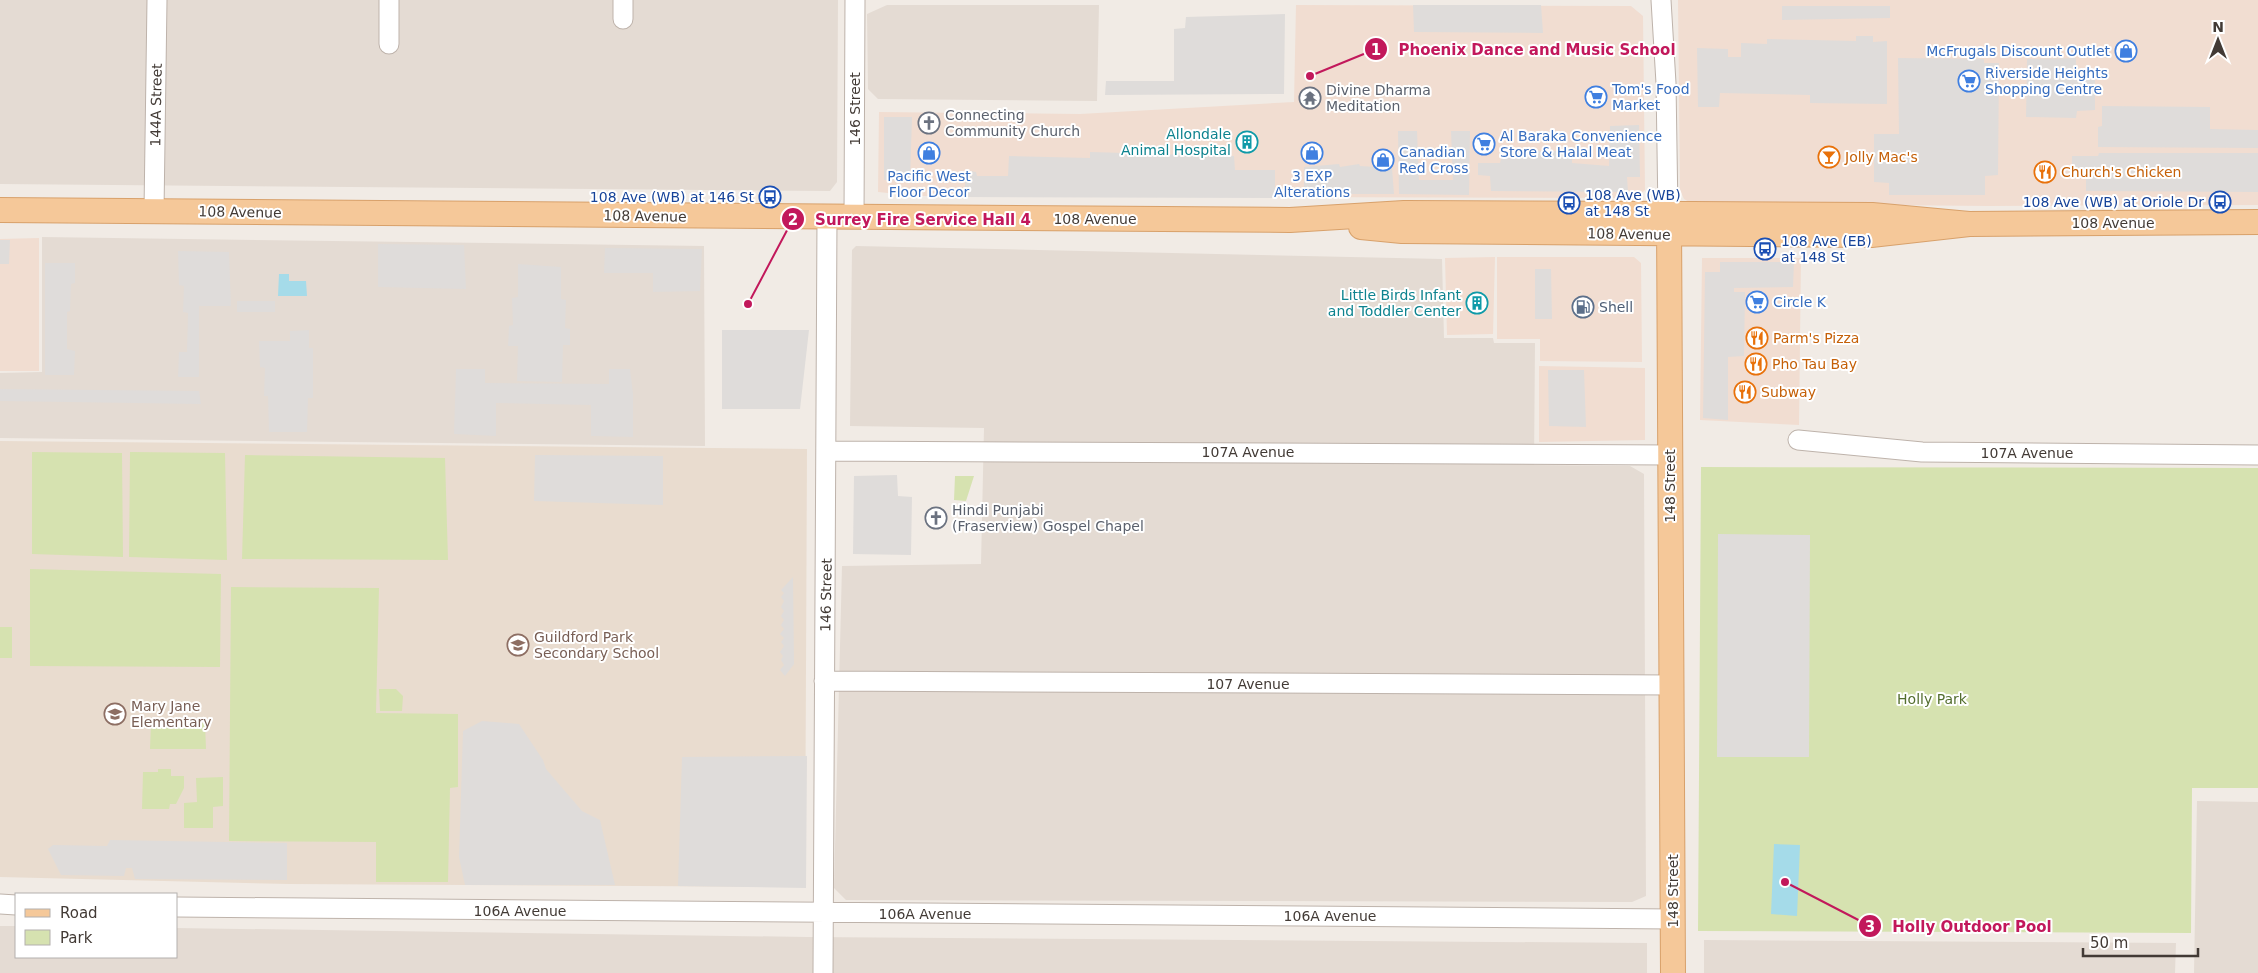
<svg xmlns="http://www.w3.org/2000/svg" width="2258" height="973" font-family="'DejaVu Sans',sans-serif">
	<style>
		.residential { fill: #e4dbd3 }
		.commercial { fill: #f1ddd1 }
		.education { fill: #e9dccf }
		.green { fill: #d6e2b0 }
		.parking { fill: #dfdcda }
		.water { fill: #a5dbe9 }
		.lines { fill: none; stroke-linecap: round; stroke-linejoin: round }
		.minor-casing { stroke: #beb3ab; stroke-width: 21 }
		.major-casing { stroke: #d8a16b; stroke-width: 26 }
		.minor { stroke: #fff; stroke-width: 19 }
		.major { stroke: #f5c899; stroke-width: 24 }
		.labels { text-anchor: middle; stroke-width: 4; stroke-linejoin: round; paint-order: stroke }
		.shop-label { font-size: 14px; fill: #366cbe; stroke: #fff; text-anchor: start }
		.worship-label { font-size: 14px; fill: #5b616d; stroke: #fff; text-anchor: start }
		.street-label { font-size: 14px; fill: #423a35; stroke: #fff }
		.culture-label { font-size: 14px; fill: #0d838f; stroke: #fff; text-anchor: end }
		.food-label { font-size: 14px; fill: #c56008; stroke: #fff; text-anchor: start }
		.transit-label { font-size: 14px; fill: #164399; stroke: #fff; text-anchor: start }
		.service-label { font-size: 14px; fill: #4e5e75; stroke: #fff; text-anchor: start }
		.education-label { font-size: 14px; fill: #785e54; stroke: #fff; text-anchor: start }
		.park-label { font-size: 14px; fill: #536e2e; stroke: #fff }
		.leader { fill: none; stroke: #c2185b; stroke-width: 2 }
		.callout-dot { fill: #c2185b; stroke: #fff; stroke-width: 2 }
		.mark-label { font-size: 15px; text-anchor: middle; font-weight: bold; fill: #fff }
		.callout-label { font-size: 15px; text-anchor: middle; font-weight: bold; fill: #c2185b; stroke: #fff; stroke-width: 4; stroke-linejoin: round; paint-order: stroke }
	</style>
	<rect width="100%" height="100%" fill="#f1ebe5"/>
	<path class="residential" d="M0 0H838L837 182 830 191 0 184Z
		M887 5H1099L1097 101 878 99 868 89 867 14Z
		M42 237 704 246 705 446 0 438V373L42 372Z
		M856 246 1442 259 1444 338H1493L1494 343H1535L1534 465 1630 466 1644 474 1646 896 1632 902 846 900 834 888 842 566 981 564 984 428 850 426 852 250Z
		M2197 801 2258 802V973H2194Z
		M0 926H16V957H176V928L807 937 1647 943V973H0Z
		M1704 940 2176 943 2175 973H1704Z"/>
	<path class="commercial" d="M1678 0H2258V205L1989 206 1691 203 1684 199 1680 190Z
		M1296 5 1631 6 1643 16 1645 190 1636 198 918 196 878 192 879 112 1080 114 1294 102Z
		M39 238V371H0V239Z
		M1495 257 1493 334 1447 335 1445 258Z
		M1497 257H1634L1641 263 1642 362 1540 361V339H1497Z
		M1702 258H1801L1799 425 1700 420Z
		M1539 366 1645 368V440L1539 442Z"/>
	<path class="education" d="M0 441 807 449 805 887 289 884 0 877Z"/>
	<path class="green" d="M32 452 122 453 123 557 32 554Z
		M130 452 225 453 227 560 129 557Z
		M245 455 445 458 448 560 242 559Z
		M1701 467 2258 468V788H2192L2191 933 1698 931Z
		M955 476H974L966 501 954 500Z
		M30 569 221 574 220 667 30 666Z
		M231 587 379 588 376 713 458 714V787L450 788 448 882H376V842L229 841Z
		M0 627H12V658H0Z
		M379 689H396L403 696 402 711H380Z
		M151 723H205L206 749H150Z
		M158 769H171V776H184V788L176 804H170L169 809H142L143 772H158Z
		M223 777V806L213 807V828H184V803L197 802 196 778Z"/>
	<path class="parking" d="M1413 5H1541L1543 33 1414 32Z
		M1782 6H1890V18L1782 20Z
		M1285 14 1284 94 1105 95 1106 81H1174V29L1185 28 1186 17Z
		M1856 36H1873V42L1887 41V104L1810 103V95L1720 93 1719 107H1698L1697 48 1728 49V57H1741V43L1767 44V39L1856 41Z
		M1898 58 1984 59V63H1999L1998 175 1985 176V195H1889V183L1874 182V134H1899Z
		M2076 58V74H2095V110L2077 111 2076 118 2026 117 2027 59Z
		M2102 106 2210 107V129L2258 130V148L2098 147V127L2102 126Z
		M884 117H912L910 181 884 180Z
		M1639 125 1640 177H1627L1628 192 1491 191 1490 176 1478 175V163H1500L1503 151H1572V163L1609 166 1610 126Z
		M1398 131H1417L1419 180H1453L1451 131H1470L1469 195 1399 194Z
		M1090 152 1234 156 1235 170H1275V198L965 197V170L976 172 977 176H1008L1009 156 1090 158Z
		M2099 153H2258V192L2086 191V178H2072V156H2098Z
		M1339 164 1340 167 1359 164 1360 166 1392 168 1394 194H1304V167Z
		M0 240H10L9 264H0Z
		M378 244 464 245 466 289 378 287Z
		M605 248 702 249 700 291 653 292V273H604Z
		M178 251 229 252 231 306H199V377H178L179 352H187L188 313 183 312 184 286 179 285Z
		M1720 262H1794L1793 287 1734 288V292H1745L1744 356 1728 357V420L1703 418 1705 272H1720Z
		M45 263H75V283L71 284 70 311 67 312V349L75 351 74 375H45Z
		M518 264 561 267V299L566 300 565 328 570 329V345H563L562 382 517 381 518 346H508L509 326 513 325 512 298 518 297Z
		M1535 269H1551L1552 319H1535Z
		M237 301H275V312H237Z
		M309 330V348H313V398H308L307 432H269L268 396H264L265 368 260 367 259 341H290V331Z
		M722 330H809L800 409H722Z
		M456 369H485V383L609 384V369H630L633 394V437L591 436V405L496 403V436L454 434Z
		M1548 370H1584L1586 427 1549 426Z
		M0 389 199 391 201 404 0 401Z
		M535 455 663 456V505L534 501Z
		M897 475 898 496 912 497 911 555 853 554 854 476Z
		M1718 534 1810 535 1809 757H1717Z
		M793 577 794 664 785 676 780 670 784 665 781 660 783 656 780 652 784 646 781 642 784 638 780 634 784 629 781 625 784 620 781 616 784 611 781 607 784 601 781 597 784 593 781 590Z
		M482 721 519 724 543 760 546 769 582 811 600 820 615 885H465L459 857 463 731Z
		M807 756 806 888 678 886 682 757Z
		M110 840 287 843V880L135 879 132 868H126L124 876 61 875 48 849 53 845 107 846Z"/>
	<path class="water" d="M279 274H289V281H306L307 296H278Z
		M1774 844 1800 845 1797 916 1771 914Z"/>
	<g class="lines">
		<g class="minor-casing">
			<path id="minor" d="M1661 0 1666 83 1668 214
				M623 19V0
				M389 44V0
				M154 211 157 0
				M854 218 855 0
				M1798 440 1922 452 2258 455
				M827 451 1670 455
				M824 681 1672 685
				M0 904 16 905
				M176 907 1673 919
				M823 973 827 218"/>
		</g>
		<g class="major-casing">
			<path id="major" d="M0 210 1290 220 1404 213 1691 214 1872 215 1969 224
				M1669 220 1673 973
				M1361 227 1402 231 1871 235 1969 224 2258 222"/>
		</g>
		<use href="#minor" class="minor"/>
		<use href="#major" class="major"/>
	</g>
	<defs>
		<g id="shop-ring" transform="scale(1.125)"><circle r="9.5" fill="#fff" stroke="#3f7fe0" stroke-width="1.5"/><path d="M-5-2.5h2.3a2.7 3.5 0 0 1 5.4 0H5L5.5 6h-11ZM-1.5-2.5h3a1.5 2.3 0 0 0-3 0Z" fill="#3f7fe0"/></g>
		<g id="supermarket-ring" transform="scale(1.125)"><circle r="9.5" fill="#fff" stroke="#3f7fe0" stroke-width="1.5"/><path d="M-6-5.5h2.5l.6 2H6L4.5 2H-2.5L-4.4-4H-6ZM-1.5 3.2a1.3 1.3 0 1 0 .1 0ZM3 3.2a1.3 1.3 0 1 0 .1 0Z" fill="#3f7fe0"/></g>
		<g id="temple-ring" transform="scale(1.125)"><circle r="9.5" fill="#fff" stroke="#6b7280" stroke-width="1.5"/><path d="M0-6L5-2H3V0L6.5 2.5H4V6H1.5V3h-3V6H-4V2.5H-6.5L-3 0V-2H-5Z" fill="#6b7280"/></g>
		<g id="church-ring" transform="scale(1.125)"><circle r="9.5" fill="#fff" stroke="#6b7280" stroke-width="1.5"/><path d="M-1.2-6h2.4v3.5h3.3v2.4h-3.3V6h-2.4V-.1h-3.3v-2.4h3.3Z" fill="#6b7280"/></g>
		<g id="building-ring" transform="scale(1.125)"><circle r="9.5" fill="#fff" stroke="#0f9aa8" stroke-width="1.5"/><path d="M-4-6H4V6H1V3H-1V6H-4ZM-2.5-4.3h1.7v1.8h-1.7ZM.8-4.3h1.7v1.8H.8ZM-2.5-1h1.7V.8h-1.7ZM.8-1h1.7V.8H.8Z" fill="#0f9aa8"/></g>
		<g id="bar-ring" transform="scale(1.125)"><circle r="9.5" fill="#fff" stroke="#e8710a" stroke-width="1.5"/><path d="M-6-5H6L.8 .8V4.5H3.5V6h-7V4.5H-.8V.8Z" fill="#e8710a"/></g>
		<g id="restaurant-ring" transform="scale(1.125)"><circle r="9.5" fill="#fff" stroke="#e8710a" stroke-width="1.5"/><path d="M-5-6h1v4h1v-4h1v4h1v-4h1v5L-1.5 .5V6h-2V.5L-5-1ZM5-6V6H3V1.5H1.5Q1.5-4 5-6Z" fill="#e8710a"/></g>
		<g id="bus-ring" transform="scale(1.125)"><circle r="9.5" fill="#fff" stroke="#1a4fb4" stroke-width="1.5"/><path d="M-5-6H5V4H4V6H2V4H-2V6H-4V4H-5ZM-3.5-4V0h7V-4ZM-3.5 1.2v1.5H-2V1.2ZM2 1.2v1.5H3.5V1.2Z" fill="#1a4fb4"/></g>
		<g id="fuel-ring" transform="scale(1.125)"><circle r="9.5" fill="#fff" stroke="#5c6f8a" stroke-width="1.5"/><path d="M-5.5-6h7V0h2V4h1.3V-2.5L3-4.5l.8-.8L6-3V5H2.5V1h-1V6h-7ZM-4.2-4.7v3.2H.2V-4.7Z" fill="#5c6f8a"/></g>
		<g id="school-ring" transform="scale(1.125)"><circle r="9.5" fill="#fff" stroke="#8d6e63" stroke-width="1.5"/><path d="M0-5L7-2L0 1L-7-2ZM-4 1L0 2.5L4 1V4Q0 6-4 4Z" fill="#8d6e63"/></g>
	</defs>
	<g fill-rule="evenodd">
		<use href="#shop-ring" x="2126" y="51"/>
		<use href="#supermarket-ring" x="1969" y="81"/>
		<use href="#supermarket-ring" x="1596" y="97"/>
		<use href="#temple-ring" x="1310" y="98"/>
		<use href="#church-ring" x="929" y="123"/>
		<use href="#building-ring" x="1247" y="142"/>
		<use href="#supermarket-ring" x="1484" y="144"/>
		<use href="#shop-ring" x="929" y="153"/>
		<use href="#shop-ring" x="1312" y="153"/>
		<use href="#bar-ring" x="1829" y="157"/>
		<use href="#shop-ring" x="1383" y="160"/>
		<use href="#restaurant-ring" x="2045" y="172"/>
		<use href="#bus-ring" x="770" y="197"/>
		<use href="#bus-ring" x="2220" y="202"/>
		<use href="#bus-ring" x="1569" y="203"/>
		<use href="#bus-ring" x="1765" y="249"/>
		<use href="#supermarket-ring" x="1757" y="302"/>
		<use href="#building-ring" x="1477" y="303"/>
		<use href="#fuel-ring" x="1583" y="307"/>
		<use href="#restaurant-ring" x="1757" y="338"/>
		<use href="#restaurant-ring" x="1756" y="364"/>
		<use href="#restaurant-ring" x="1745" y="392"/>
		<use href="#church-ring" x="936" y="518"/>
		<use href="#school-ring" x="518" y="645"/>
		<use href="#school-ring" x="115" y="714"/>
	</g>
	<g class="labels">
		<g class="shop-label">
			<text x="2110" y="56" text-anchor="end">McFrugals Discount Outlet</text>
			<text x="1985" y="78">Riverside Heights<tspan x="1985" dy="16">Shopping Centre</tspan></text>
			<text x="1612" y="94">Tom's Food<tspan x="1612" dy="16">Market</tspan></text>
			<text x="1500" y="141">Al Baraka Convenience<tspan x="1500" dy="16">Store &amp; Halal Meat</tspan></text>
			<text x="1399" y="157">Canadian<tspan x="1399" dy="16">Red Cross</tspan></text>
			<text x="929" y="181" text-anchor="middle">Pacific West<tspan x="929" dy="16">Floor Decor</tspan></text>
			<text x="1312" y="181" text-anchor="middle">3 EXP<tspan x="1312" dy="16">Alterations</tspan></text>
			<text x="1773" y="307">Circle K</text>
		</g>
		<g class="worship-label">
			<text x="1326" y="95">Divine Dharma<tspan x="1326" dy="16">Meditation</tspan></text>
			<text x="945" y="120">Connecting<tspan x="945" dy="16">Community Church</tspan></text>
			<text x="952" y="515">Hindi Punjabi<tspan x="952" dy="16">(Fraserview) Gospel Chapel</tspan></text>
		</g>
		<g class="street-label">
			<text transform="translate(156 105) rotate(-89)" y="5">144A Street</text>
			<text transform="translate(855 109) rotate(-90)" y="5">146 Street</text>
			<text transform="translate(240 212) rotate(1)" y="5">108 Avenue</text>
			<text transform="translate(645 216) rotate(1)" y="5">108 Avenue</text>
			<text x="1095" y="224">108 Avenue</text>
			<text x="2113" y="228">108 Avenue</text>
			<text transform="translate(1629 234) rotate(1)" y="5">108 Avenue</text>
			<text x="1248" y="457">107A Avenue</text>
			<text x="2027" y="458">107A Avenue</text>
			<text transform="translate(1670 486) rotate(-90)" y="5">148 Street</text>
			<text transform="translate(826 595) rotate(-89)" y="5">146 Street</text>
			<text x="1248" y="689">107 Avenue</text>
			<text transform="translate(1673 891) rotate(-90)" y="5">148 Street</text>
			<text x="520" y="916">106A Avenue</text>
			<text x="925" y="919">106A Avenue</text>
			<text x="1330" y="921">106A Avenue</text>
		</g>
		<g class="culture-label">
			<text x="1231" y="139">Allondale<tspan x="1231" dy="16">Animal Hospital</tspan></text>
			<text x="1461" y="300">Little Birds Infant<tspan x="1461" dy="16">and Toddler Center</tspan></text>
		</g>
		<g class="food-label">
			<text x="1845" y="162">Jolly Mac's</text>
			<text x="2061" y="177">Church's Chicken</text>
			<text x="1773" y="343">Parm's Pizza</text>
			<text x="1772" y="369">Pho Tau Bay</text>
			<text x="1761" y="397">Subway</text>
		</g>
		<g class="transit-label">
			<text x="1585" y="200">108 Ave (WB)<tspan x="1585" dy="16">at 148 St</tspan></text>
			<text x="754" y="202" text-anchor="end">108 Ave (WB) at 146 St</text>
			<text x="2204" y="207" text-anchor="end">108 Ave (WB) at Oriole Dr</text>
			<text x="1781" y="246">108 Ave (EB)<tspan x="1781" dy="16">at 148 St</tspan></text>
		</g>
		<g class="service-label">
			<text x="1599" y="312">Shell</text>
		</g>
		<g class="education-label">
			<text x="534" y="642">Guildford Park<tspan x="534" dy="16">Secondary School</tspan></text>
			<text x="131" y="711">Mary Jane<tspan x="131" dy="16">Elementary</tspan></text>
		</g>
		<g class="park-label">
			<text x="1932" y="704">Holly Park</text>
		</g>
	</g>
	<path class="leader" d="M1310 76L1376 49M748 304L793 219M1785 882L1870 926"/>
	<g class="callout-dot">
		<circle cx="1310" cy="76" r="5"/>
		<circle cx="748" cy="304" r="5"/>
		<circle cx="1785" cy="882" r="5"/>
		<circle cx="1376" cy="49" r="12"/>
		<circle cx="793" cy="219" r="12"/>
		<circle cx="1870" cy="926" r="12"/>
	</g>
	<g class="mark-label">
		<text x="1376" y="55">1</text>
		<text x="793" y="225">2</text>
		<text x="1870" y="932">3</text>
	</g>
	<g class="callout-label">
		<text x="1537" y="55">Phoenix Dance and Music School</text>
		<text x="923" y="225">Surrey Fire Service Hall 4</text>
		<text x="1972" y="932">Holly Outdoor Pool</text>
	</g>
	<rect x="15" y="893" width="162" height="65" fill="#ffffff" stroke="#b3b0ae"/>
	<rect x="25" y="909" width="25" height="8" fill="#f5c899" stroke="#b3b0ae"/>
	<text x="60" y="918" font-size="15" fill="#423a35">Road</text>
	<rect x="25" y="930" width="25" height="15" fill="#d6e2b0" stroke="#b3b0ae"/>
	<text x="60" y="943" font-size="15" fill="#423a35">Park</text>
	<g transform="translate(2218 40)" stroke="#ffffff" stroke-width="4" paint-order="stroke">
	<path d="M0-4L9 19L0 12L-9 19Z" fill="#423a35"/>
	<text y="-8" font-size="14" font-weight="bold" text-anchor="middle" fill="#423a35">N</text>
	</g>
	<path d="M2083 948v8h115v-8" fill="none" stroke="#423a35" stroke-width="2.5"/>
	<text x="2090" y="948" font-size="15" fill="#423a35" stroke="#ffffff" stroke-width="4" paint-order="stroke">50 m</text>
</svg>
